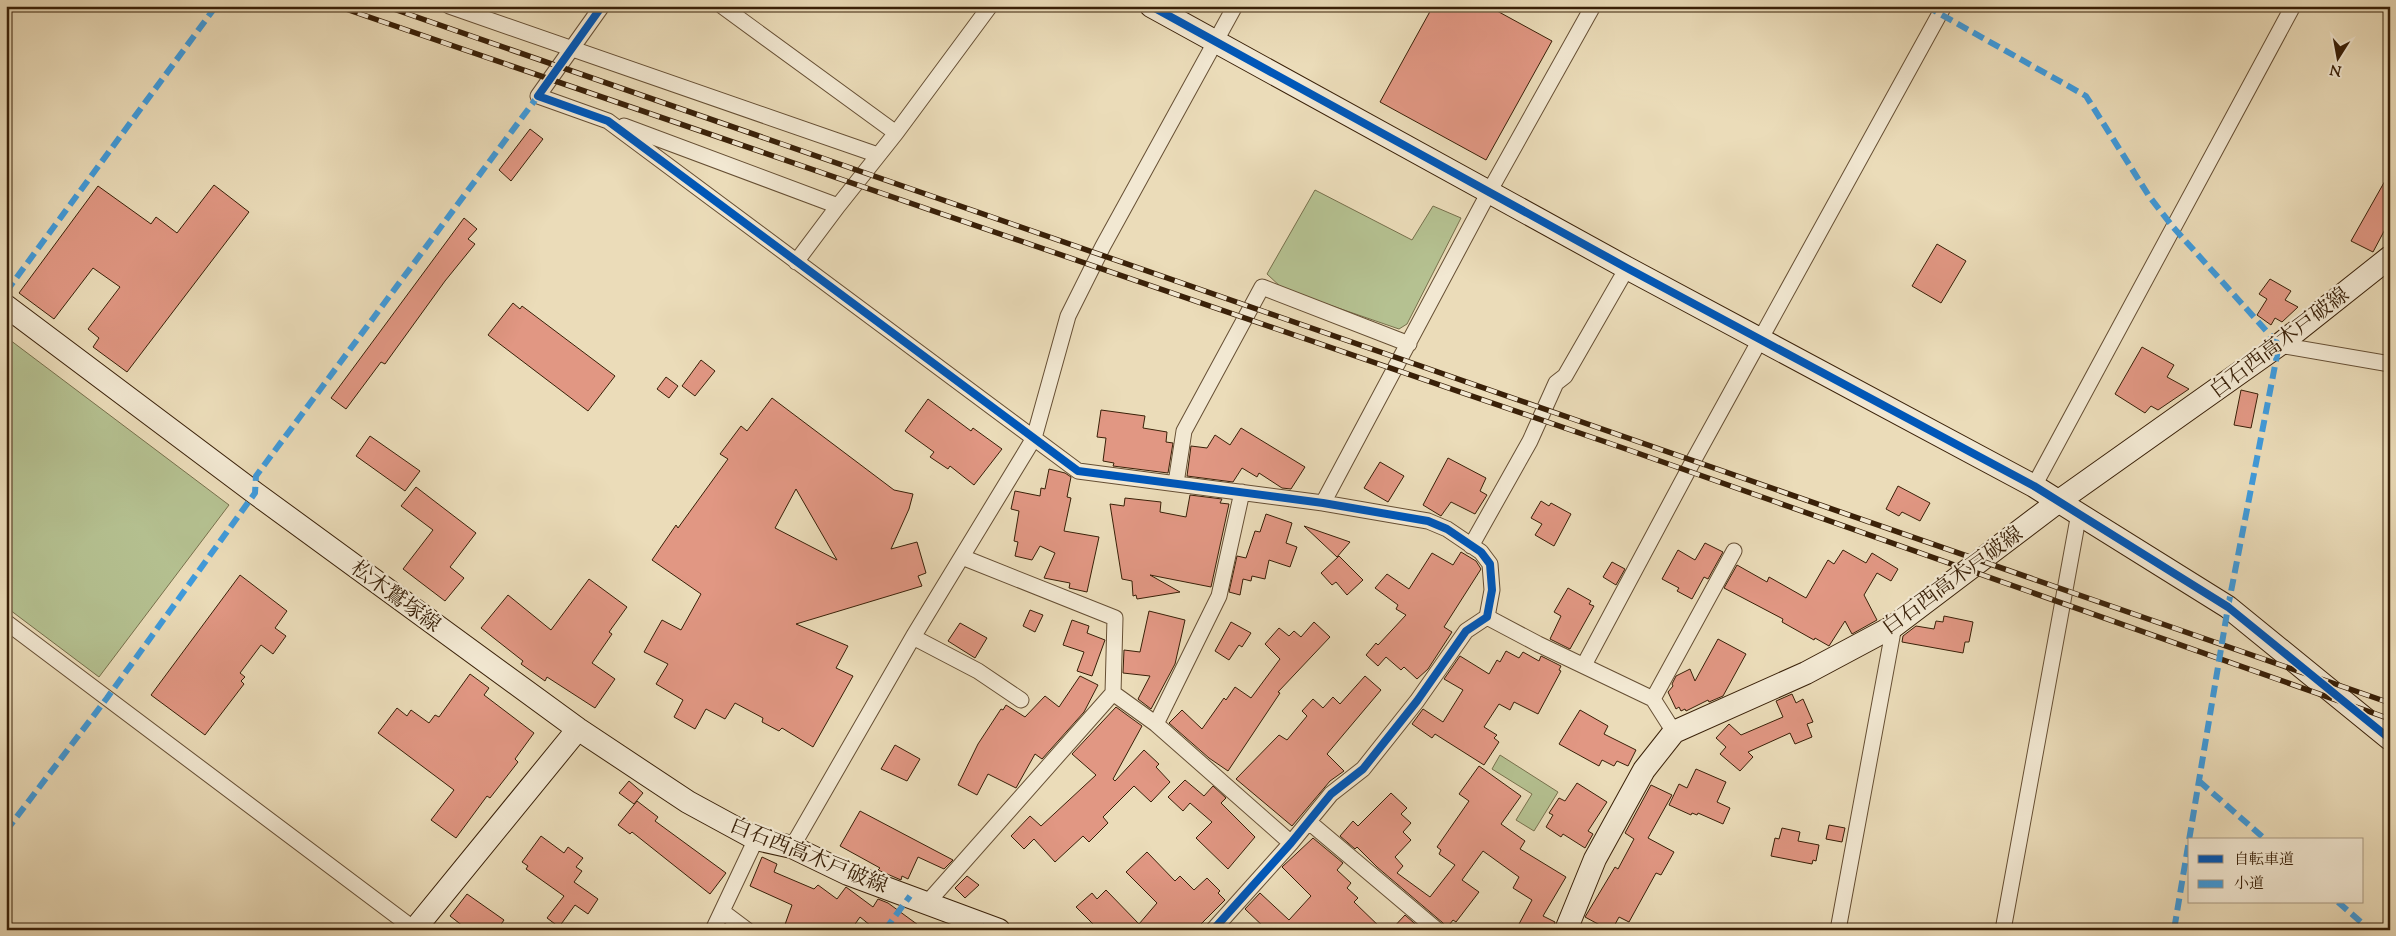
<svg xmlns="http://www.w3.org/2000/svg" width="2396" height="936" font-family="'Sorts Mill Goudy','Noto Serif JP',serif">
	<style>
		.green { fill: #b5c191; stroke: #77704c }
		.building { fill: #e19783; stroke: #392008; fill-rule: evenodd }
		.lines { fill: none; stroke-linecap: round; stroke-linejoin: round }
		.street-casing { stroke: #664f34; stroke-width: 17 }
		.secondary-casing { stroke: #392008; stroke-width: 24 }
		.street { stroke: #f2e8d2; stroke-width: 15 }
		.secondary { stroke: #f2e8d2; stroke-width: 22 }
		.rail-casing { stroke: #392008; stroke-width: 5.5 }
		.rail { stroke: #f2e8d2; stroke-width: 4; stroke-dasharray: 11; stroke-linecap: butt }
		.quiet { stroke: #3e9bdd; stroke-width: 6; stroke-dasharray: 12 6; stroke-linecap: butt }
		.cycleway-casing { stroke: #f2e8d2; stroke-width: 11 }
		.cycleway { stroke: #0057b8; stroke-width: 8 }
		.labels { text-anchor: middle; stroke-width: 4.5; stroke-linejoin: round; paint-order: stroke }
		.street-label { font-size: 21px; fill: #392008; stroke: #f2e8d2 }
	</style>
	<rect width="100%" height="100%" fill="#ebdcb9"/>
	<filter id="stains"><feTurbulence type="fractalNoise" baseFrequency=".004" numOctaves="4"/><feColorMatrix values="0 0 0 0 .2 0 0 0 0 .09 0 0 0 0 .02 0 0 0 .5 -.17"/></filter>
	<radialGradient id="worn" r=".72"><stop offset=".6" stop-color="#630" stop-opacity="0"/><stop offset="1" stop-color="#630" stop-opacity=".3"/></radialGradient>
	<path class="green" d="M1315 190 1412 240 1433 206 1461 218 1407 324 1399 329 1283 289 1267 274Z
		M6 337 229 505 99 677 6 607Z
		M1500 755 1558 792 1534 831 1516 820 1532 794 1492 769Z"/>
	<path class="building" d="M1433 6H1488L1552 41 1486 160 1380 102Z
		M530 129 543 139 511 181 499 170Z
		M2390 172V220L2373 252 2351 241Z
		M214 185 249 212 127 372 93 347 99 338 88 329 120 287 93 268 54 319 19 293 98 186 151 224 156 217 177 233Z
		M464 218 477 229 468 239 475 244 445 281 390 357 385 364 381 362 346 409 331 398Z
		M1937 244 1966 261 1941 303 1912 286Z
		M2270 279 2291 291 2285 300 2298 307 2282 322 2275 318 2271 325 2257 315 2267 299 2259 294Z
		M513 303 520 309 522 306 615 376 588 411 488 335Z
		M2142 347 2174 365 2167 377 2189 389 2158 410 2151 406 2145 413 2115 394Z
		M701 360 715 371 695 396 682 386Z
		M666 377 678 386 669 398 657 389Z
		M2241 390 2258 394 2251 428 2234 425Z
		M772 398 894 490 913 494 909 509 891 549 917 542 926 573 918 576 922 586 796 624 848 646 836 668 853 676 813 747 782 728 779 731 762 722 763 718 735 703 725 719 706 709 695 729 674 717 683 700 656 684 668 664 644 652 662 620 681 630 701 594 652 560 676 525 678 528 728 459 720 454 741 426 747 431ZM796 489 837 560 775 528Z
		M928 399 971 431 973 428 1002 449 974 485 950 466 948 469 930 457 934 452 905 431Z
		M1101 410 1145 416 1143 428 1167 432 1166 442 1173 443 1168 473 1113 466 1114 463 1103 461 1106 438 1097 437Z
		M1241 428 1305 467 1291 489 1282 488 1259 473 1257 477 1242 468 1233 482 1187 476 1191 446 1207 448 1215 435 1230 445Z
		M370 436 420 471 405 491 356 456Z
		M1448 458 1486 478 1480 491 1487 495 1475 514 1451 502 1441 516 1423 505Z
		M1380 462 1404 476 1388 502 1364 488Z
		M1049 469 1065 473 1071 477 1067 497 1071 498 1064 531 1099 537 1087 592 1069 588 1070 583 1044 578 1055 553 1040 546 1032 560 1015 556 1018 542 1014 541 1019 511 1011 509 1015 491 1040 496 1041 488 1045 489Z
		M1898 486 1930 503 1920 521 1902 512 1899 516 1886 509Z
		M416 487 476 533 450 567 464 578 445 601 403 569 433 530 401 506Z
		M1190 495 1222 499 1220 503 1229 504 1211 587 1150 575 1180 592 1137 599 1136 595 1133 596 1132 581 1122 579 1110 504 1124 506 1125 498 1161 502 1160 512 1186 517Z
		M1541 501 1549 506 1551 503 1571 514 1554 546 1535 535 1542 524 1531 518Z
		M1266 514 1292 523 1286 543 1297 547 1290 567 1269 560 1265 579 1252 576 1251 581 1243 579 1240 595 1229 592 1237 556 1246 558 1255 531 1260 532Z
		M1304 526 1350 542 1337 557Z
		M1705 543 1723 552 1708 579 1704 577 1692 599 1677 591 1679 588 1662 579 1678 550 1695 560Z
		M1843 550 1866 563 1872 553 1898 569 1891 581 1877 573 1864 595 1877 620 1852 634 1845 621 1829 646 1815 638 1814 640 1782 622 1783 619 1724 588 1737 565 1767 582 1769 577 1806 598 1828 560 1834 564Z
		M1461 552 1476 561 1481 569 1444 627 1452 632 1428 669 1417 679 1404 667 1401 670 1386 657 1378 666 1366 655 1376 643 1378 645 1406 615 1396 609 1398 605 1375 588 1387 574 1409 589 1432 553 1453 565Z
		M1339 556 1363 580 1347 595 1336 582 1332 585 1321 573Z
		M1612 562 1625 569 1616 585 1603 577Z
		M240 575 287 611 275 628 286 636 273 654 261 645 240 673 245 677 241 681 244 684 205 735 151 695Z
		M589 579 627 607 609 632 612 634 592 663 615 679 595 708 547 677 545 681 521 664 523 661 481 628 508 595 551 630Z
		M1568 588 1591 601 1589 604 1594 606 1570 649 1550 639 1561 616 1554 612Z
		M1030 610 1043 615 1035 632 1023 626Z
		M1149 611 1185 620 1175 664 1151 709 1138 699 1150 676 1123 673 1124 650 1140 652Z
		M1944 616 1973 622 1969 642H1965L1963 653 1902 642 1903 636 1916 626 1934 629 1936 621 1943 622Z
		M1072 620 1089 626 1087 633 1105 640 1092 676 1077 671 1084 652 1063 645Z
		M1231 622 1251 633 1242 647 1239 645 1229 660 1215 651Z
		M1314 622 1330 637 1278 692 1280 693 1228 771 1209 758 1169 723 1182 710 1202 729 1224 698 1226 700 1235 687 1251 698 1280 659 1265 644 1279 628 1289 636 1294 631 1301 637Z
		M960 623 987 638 975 658 948 641Z
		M1718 639 1746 654 1723 696 1709 702 1708 700 1686 711 1685 709 1681 711 1679 707 1676 709 1668 692 1673 686 1672 684 1676 676 1690 669 1695 681Z
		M1506 651 1519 658 1523 652 1539 661 1541 656 1561 666 1559 670 1561 671 1538 714 1514 702 1510 710 1499 704 1484 727 1497 735 1494 738 1499 742 1484 765 1435 734 1432 738 1412 724 1423 709 1443 722 1463 690 1444 679 1460 656 1489 674 1497 660 1500 662Z
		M470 674 489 688 484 695 534 733 515 759 518 762 490 798 487 796 456 838 431 820 454 790 378 733 397 708 407 716 411 710 429 723 435 715 439 717Z
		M1080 676 1098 685 1084 712 1042 759 1035 754 1016 788 988 774 977 795 958 785 978 744 1001 709 1003 710 1006 705 1025 717 1045 696 1059 707Z
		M1365 676 1381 690 1327 754 1344 771 1330 781 1292 826 1236 779 1279 735 1287 740 1307 716 1302 711 1313 699 1323 708 1333 697 1340 704Z
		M1792 694 1796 703 1803 699 1813 722 1807 724 1812 737 1795 744 1790 733 1748 752 1753 757 1740 771 1720 754 1726 747 1716 738 1729 724 1741 735 1783 717 1776 701Z
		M1116 707 1142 726 1113 779 1115 781 1144 750 1159 764 1156 767 1170 782 1151 802 1134 786 1103 817 1108 823 1089 842 1083 836 1055 862 1034 839 1024 849 1011 836 1030 816 1041 826 1096 775 1072 754Z
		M1580 710 1608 726 1604 734 1636 750 1628 766 1617 761 1614 766 1602 760 1599 766 1559 744Z
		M895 745 920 759 907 781 881 769Z
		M1479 766 1521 796 1501 824 1525 841 1520 849 1566 877 1543 916 1555 922 1553 930H1530L1519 924 1532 900 1513 888 1519 877 1483 851 1462 880 1479 892 1456 922 1453 920 1446 929 1443 923 1377 867 1357 847 1355 849 1340 836 1353 821 1358 826 1391 793 1407 808 1401 814 1411 823 1403 832 1411 840 1395 857 1403 866 1397 873 1430 897 1455 865 1439 854 1441 850 1437 847 1469 801 1459 794Z
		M1696 769 1726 782 1717 802 1730 808 1723 824 1698 813 1697 815 1692 813 1691 815 1669 805 1679 784 1687 788Z
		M1185 780 1204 796 1213 786 1226 798 1221 803 1255 837 1228 869 1196 838 1212 822 1190 803 1183 811 1168 797Z
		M629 781 643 793 634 804 619 793Z
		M1577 783 1607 802 1588 831 1593 834 1585 848 1563 834 1561 837 1546 827 1553 815 1549 813 1559 798 1565 801Z
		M1651 785 1672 795 1648 838 1674 852 1661 875 1656 873 1629 922 1619 917 1612 930H1609L1585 917 1615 867 1618 869 1634 839 1625 833Z
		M637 801 658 817 655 821 726 873 710 894 632 832 630 834 618 825Z
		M860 811 953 860 944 869 918 857 908 879 902 876 901 880 878 870 880 868 840 846Z
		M1829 825 1845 828 1842 842 1826 839Z
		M1782 828 1800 832 1798 841 1819 845 1816 861 1813 860 1812 864 1771 856 1775 838 1779 839Z
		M541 836 564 853 568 847 583 858 576 867 582 871 574 882 598 899 588 914 575 905 559 927 547 918 564 896 526 869 528 866 522 862Z
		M1313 838 1343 863 1337 870 1351 883 1347 888 1358 898 1354 902 1383 930H1267L1245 909 1260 893 1289 920 1311 896 1282 867Z
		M1147 852 1175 881 1180 876 1194 890 1207 878 1220 891 1218 893 1225 900 1195 930H1099L1076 907 1092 893 1097 899 1106 890 1139 924 1157 903 1126 872Z
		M762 857 777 864 774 872 814 889 818 885 837 899 846 887 873 907 878 899 888 903 925 930H876L860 917 851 930H783L792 905 750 886Z
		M967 876 979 885 965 898 955 888Z
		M467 894 504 920 497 930H468L450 916Z
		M1405 915 1422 930H1391Z"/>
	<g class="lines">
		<g class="street-casing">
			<path id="street" d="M449 6 878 155
				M602 6 538 96 608 121 1078 471 1323 503 1428 521 1447 529 1481 552 1490 564 1492 590 1487 617 1466 631 1417 701 1363 769 1331 794 1291 843 1213 930
				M722 6 896 133 990 6
				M624 126 838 206 796 262
				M838 206 896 133
				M2279 345 2390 364
				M1176 483 1184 431 1262 287 1409 344
				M2034 486 2293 6
				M1323 503 1489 192 1593 6
				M1471 546 1530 441 1556 383 1565 376 1627 268
				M962 557 1115 618 1113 693
				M1487 617 1538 644 1653 699 1674 732
				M6 622 414 929
				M913 637 978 671 1021 700
				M1584 665 1691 465 1944 6
				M1653 699 1734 551
				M1156 724 1219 596 1242 492
				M1309 822 1437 930
				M792 847 913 637 1034 438 1068 316 1103 246 1235 6
				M928 902 1113 693 1156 724 1291 843
				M723 912 747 930
				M713 930 756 839
				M1838 930 1894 626
				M2003 930 2079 513"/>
		</g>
		<g class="secondary-casing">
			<path id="secondary" d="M1151 6 1627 268 2034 486 2228 607 2390 739
				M6 306 255 493 578 729 688 802 756 839 792 847 848 874 999 930
				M414 930 578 729
				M1566 930 1595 859 1644 770 1674 732 1806 673 1894 626 2059 501 2279 345 2390 257"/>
		</g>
		<use href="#street" class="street"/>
		<use href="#secondary" class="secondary"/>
		<g class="rail-casing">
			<path id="rail" d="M337 6 1626 449 2390 719
				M385 6 2390 703"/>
		</g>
		<use href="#rail" class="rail"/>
		<path class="quiet" d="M1926 6 2086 96 2149 196 2173 227 2279 345 2228 607 2174 930
			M6 292 216 6
			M2199 781 2266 840
			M6 831 107 698 255 493 256 476 538 96
			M2338 902 2370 930
			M885 930 910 896
			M983 930 986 925"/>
		<g class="cycleway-casing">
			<path id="cycleway" d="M602 6 538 96 608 121 1078 471 1323 503 1428 521 1447 529 1481 552 1490 564 1492 590 1487 617 1466 631 1417 701 1363 769 1331 794 1291 843 1213 930
				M1151 6 1627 268 2034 486 2228 607 2390 739"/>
		</g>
		<use href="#cycleway" class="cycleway"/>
	</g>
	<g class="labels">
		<g class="street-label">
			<text transform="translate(2279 342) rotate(-37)" y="7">白石西高木戸破線</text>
			<text transform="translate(1952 580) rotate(-36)" y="7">白石西高木戸破線</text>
			<text transform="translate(396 596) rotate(36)" y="7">松木鷲塚線</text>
			<text transform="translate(809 855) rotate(22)" y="7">白石西高木戸破線</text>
		</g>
	</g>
	<rect width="2396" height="936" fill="none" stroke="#ebdcb9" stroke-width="25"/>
	<rect x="8" y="8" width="2381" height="921" fill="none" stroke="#392008" stroke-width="2.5"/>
	<rect x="12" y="12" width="2371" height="911" fill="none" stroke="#392008"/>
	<rect x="2188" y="838" width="175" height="65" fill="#f2e8d2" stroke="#a89881"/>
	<rect x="2198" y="855" width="25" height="8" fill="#0057b8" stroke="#a89881"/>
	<text x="2234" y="864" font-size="15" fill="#392008">自転車道</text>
	<rect x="2198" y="880" width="25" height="8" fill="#3e9bdd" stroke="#a89881"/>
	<text x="2234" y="888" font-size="15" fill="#392008">小道</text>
	<g transform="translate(2338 58) rotate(191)" stroke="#f2e8d2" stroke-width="4" paint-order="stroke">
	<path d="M0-4L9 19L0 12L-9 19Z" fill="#392008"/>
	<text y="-8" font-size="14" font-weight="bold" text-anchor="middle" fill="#392008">N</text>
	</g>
	<rect width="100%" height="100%" filter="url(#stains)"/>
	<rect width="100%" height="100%" fill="url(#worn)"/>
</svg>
